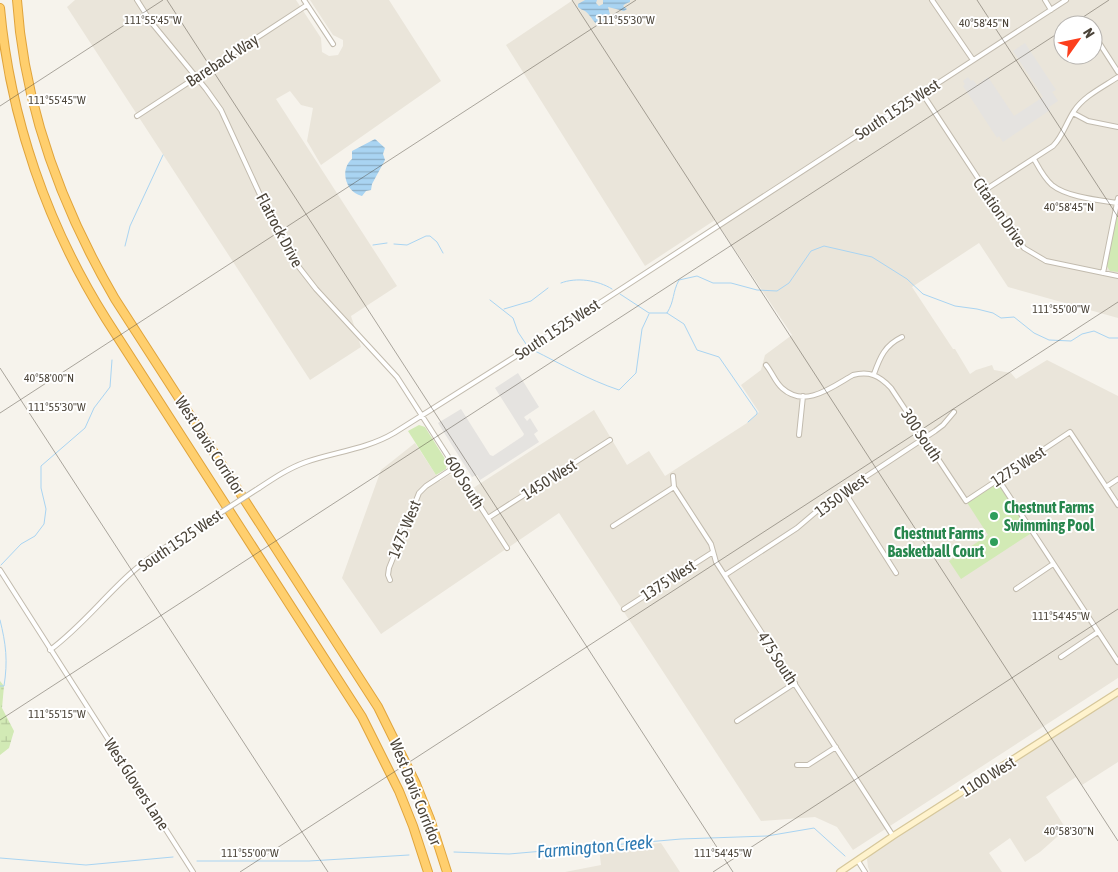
<svg xmlns="http://www.w3.org/2000/svg" width="1118" height="872" font-family="'Asap Condensed',sans-serif">
	<style>
		.residential { fill: #eae5da; fill-rule: evenodd }
		.wetland { fill: url(#wetland-marsh) }
		.park { fill: #d2eab5 }
		.parking { fill: #e5e3e0 }
		.water { fill: url(#water-rules) }
		.lines { fill: none; stroke-linecap: round; stroke-linejoin: round }
		.stream { stroke: #a9d4f2; stroke-width: 1 }
		.street-casing { stroke: #c2bbae; stroke-width: 6 }
		.secondary-casing { stroke: #d6c79b; stroke-width: 8 }
		.highway-casing { stroke: #e0a43c; stroke-width: 10 }
		.street { stroke: #fff; stroke-width: 4 }
		.secondary { stroke: #fff3cd; stroke-width: 5.5 }
		.highway { stroke: #ffcf6e; stroke-width: 8 }
		.street-bridge-casing { stroke: #c2bbae; stroke-width: 6; stroke-linecap: butt }
		.street-bridge { stroke: #fff; stroke-width: 4 }
		.ticks { fill: none; stroke: #4b4439; stroke-width: 1; stroke-opacity: 0.45 }
		.leisure-dot { fill: #2e9e5b; stroke: #fff; stroke-width: 2 }
		.labels { text-anchor: middle; stroke-width: 4; stroke-linejoin: round; paint-order: stroke }
		.street-label { font-size: 16px; fill: #4b4439; stroke: #fff }
		.leisure-label { font-size: 16px; font-weight: bold; fill: #27864d; stroke: #fff; text-anchor: start }
		.water-label { font-size: 18px; font-style: italic; fill: #2e7ab2; stroke: #fff }
		.ticks-label { font-size: 12px; text-anchor: middle; fill: #4b4439; stroke: #fff; stroke-width: 4; stroke-linejoin: round; paint-order: stroke }
	</style>
	<defs>
		<pattern id="wetland-marsh" width="20" height="14" patternUnits="userSpaceOnUse" patternTransform="scale(1.25)"><rect width="20" height="14" fill="#d2eab5"/><path d="M1 5h8M5 5V1M11 12h8M15 12V8" fill="none" stroke="#b6ca9c"/></pattern>
		<pattern id="water-rules" width="6" height="5" patternUnits="userSpaceOnUse" patternTransform="scale(1.25)"><rect width="6" height="5" fill="#a9d4f2"/><path d="M0 2.5h6" fill="none" stroke="#8caec5"/></pattern>
	</defs>
	<rect width="100%" height="100%" fill="#f6f3ec"/>
	<path class="residential" d="M75 0H296L321 38 322 52 329 56 338 55 343 46V40L333 35 310 0H389L441 81 321 165 307 141 313 108 301 105 290 91 276 99 397 286 351 316 361 347 310 380 67 7Z
		M573 0H1118V318L1008 287 979 243 912 287 953 349H955L970 374 976 370 992 365 994 370 1011 373 1016 379 1047 360 1118 396V678L853 850 837 827 815 817 761 821 559 513 381 634 342 578 381 470 415 443 440 481 449 475H455L467 492 594 410 627 465 649 451 665 476 747 423 759 412 741 385 761 370 765 355 792 335 715 220 645 266 506 45ZM1063 25H1093V55H1063Z
		M1118 696V762L1082 785 1076 777 1046 797 1066 829 1040 852 1025 862 1010 838 989 853 1002 872H870L868 867 867 859 874 852Z
		M661 843 680 872H565L601 865 599 848Z"/>
	<path class="wetland" d="M0 681 4 686 2 708 14 731 9 748 0 755Z"/>
	<path class="park" d="M1118 209V272L1110 271 1106 265Z
		M419 425 425 427 447 462 446 469 436 475 408 431Z
		M998 479 1033 532 961 579 949 561 988 535 966 501Z"/>
	<path class="parking" d="M1025 43 1056 90 1052 92 1058 101 1049 107 1050 110 1003 142 999 136 997 138 963 86 965 84 963 81 968 77 971 81 973 80 977 85 988 77 1014 116 1043 97 1013 51Z
		M518 373 539 407 524 417 527 421 530 418 538 431 534 434 539 442 480 480 477 475 472 477 438 423 461 409 490 455 493 456 523 436 524 434 495 388Z"/>
	<path class="water" d="M585 0H597L596 3 599 6 603 4V0H630V2L625 4 623 6 627 9 624 11 608 7 611 18C594 33 595 18 585 11 583 10 580 9 578 7V4Z
		M375 139 385 148 383 154 385 160 372 184 371 190 366 191 362 196C346 193 339 170 352 159V151Z"/>
	<g class="lines">
		<path class="stream" d="M394 244 407 245 426 236H430L437 242 443 253
			M373 245 387 243
			M125 246 130 226 163 155
			M561 283C576 277 598 280 612 289
			M620 294 649 313H667C675 300 672 293 679 280L697 276 713 283H731L757 290 777 291 789 283 811 251 824 246 872 257 907 279 923 294 955 306 977 309 993 313 1001 318 1014 317 1034 333 1049 340 1071 341 1082 334 1094 331 1109 338H1118
			M490 300 513 318 518 332 526 344
			M504 309 531 301 548 288
			M667 313 684 324 697 350 719 357 757 412V414L748 422
			M533 350C561 364 589 380 619 390L636 373 642 329 649 314
			M1 565 21 544 35 536 44 524 46 509 41 488V466L85 428 94 408 110 387 112 360
			M0 620C6 644 8 661 4 686H0
			M454 852 509 854 681 839 767 836 814 828 845 856
			M0 858 86 865 173 857
			M197 861H309L409 855"/>
		<g class="street-casing">
			<path id="street" d="M137 0 151 22 206 89 221 110 278 234 295 262 316 289 397 377 507 548
				M304 0 333 44
				M932 0 973 60
				M1045 0 1051 10
				M1093 37 1098 41 1118 72
				M922 93 1024 248 1046 261 1118 276
				M1073 113 1088 121 1118 127
				M137 116 307 5
				M1034 159C1039 168 1044 178 1052 185 1067 197 1098 200 1117 203
				M985 190 1053 146C1063 136 1066 123 1074 111 1084 96 1103 87 1118 77
				M1103 273 1118 198
				M766 365C772 372 775 382 782 388 805 409 832 387 853 375 869 371 879 375 891 388L966 501 1070 432 1118 505
				M874 374C880 357 885 345 902 337
				M799 435 803 396
				M673 476 674 487 711 544 716 562 893 836
				M998 479 1118 662
				M1106 487 1118 479
				M259 488C274 478 289 468 306 462 335 452 367 449 394 433L578 317 1066 0
				M844 491 896 573
				M488 518 610 440
				M613 526 674 487
				M0 570 193 872
				M725 575 797 528 817 511 844 491 935 431 943 425 954 412
				M390 580 388 575 389 568 419 493 426 486 455 467
				M1016 589 1053 564
				M624 609 713 552
				M50 650C81 627 103 598 131 573 156 551 186 535 214 517
				M1061 657 1098 632
				M737 721 795 683
				M797 765H808L836 747
				M858 861 865 872"/>
		</g>
		<g class="secondary-casing">
			<path id="secondary" d="M840 872 893 836 1118 692"/>
		</g>
		<g class="highway-casing">
			<path id="highway" d="M17 0C24 106 62 208 115 299L378 707 416 784 430 819 447 872
				M0 8C10 118 47 225 106 319L362 717 399 791 413 826 428 872"/>
		</g>
		<use href="#street" class="street"/>
		<use href="#secondary" class="secondary"/>
		<use href="#highway" class="highway"/>
		<g class="street-bridge-casing">
			<path id="street-bridge" d="M214 517 259 488"/>
		</g>
		<use href="#street-bridge" class="street-bridge"/>
	</g>
	<path class="ticks" d="M167 0 733 872M572 0 1118 841M977 0 1118 217M1071 25 1109 0M0 106 163 0M0 368 328 872M0 413 636 0M0 720 1063 30M240 872 1118 302M713 872 1118 609"/>
	<g class="leisure-dot">
		<circle cx="994" cy="516" r="5"/>
		<circle cx="994" cy="542" r="5"/>
	</g>
	<g class="labels">
		<g class="street-label">
			<text transform="translate(222 60) rotate(-33)" y="6">Bareback Way</text>
			<text transform="translate(897 109) rotate(-33)" y="6">South 1525 West</text>
			<text transform="translate(1000 212) rotate(55)" y="6">Citation Drive</text>
			<text transform="translate(280 230) rotate(62)" y="6">Flatrock Drive</text>
			<text transform="translate(557 329) rotate(-33)" y="6">South 1525 West</text>
			<text transform="translate(922 435) rotate(56)" y="6">300 South</text>
			<text transform="translate(210 445) rotate(57)" y="6">West Davis Corridor</text>
			<text transform="translate(1018 466) rotate(-33)" y="6">1275 West</text>
			<text transform="translate(549 479) rotate(-32)" y="6">1450 West</text>
			<text transform="translate(465 482) rotate(58)" y="6">600 South</text>
			<text transform="translate(841 495) rotate(-36)" y="6">1350 West</text>
			<text transform="translate(404 529) rotate(-68)" y="6">1475 West</text>
			<text transform="translate(180 540) rotate(-34)" y="6">South 1525 West</text>
			<text transform="translate(668 580) rotate(-33)" y="6">1375 West</text>
			<text transform="translate(778 658) rotate(57)" y="6">475 South</text>
			<text transform="translate(988 776) rotate(-32)" y="6">1100 West</text>
			<text transform="translate(137 784) rotate(57)" y="6">West Glovers Lane</text>
			<text transform="translate(416 792) rotate(68)" y="6">West Davis Corridor</text>
		</g>
		<g class="leisure-label">
			<text x="1004" y="513">Chestnut Farms<tspan x="1004" dy="18">Swimming Pool</tspan></text>
			<text x="984" y="539" text-anchor="end">Chestnut Farms<tspan x="984" dy="18">Basketball Court</tspan></text>
		</g>
		<g class="water-label">
			<text transform="translate(595 847) rotate(-5)" y="6">Farmington Creek</text>
		</g>
	</g>
	<g class="ticks-label">
		<text x="153" y="24">111°55'45"W</text>
		<text x="626" y="24">111°55'30"W</text>
		<text x="984" y="27">40°58'45"N</text>
		<text x="57" y="104">111°55'45"W</text>
		<text x="1069" y="211">40°58'45"N</text>
		<text x="1061" y="313">111°55'00"W</text>
		<text x="49" y="382">40°58'00"N</text>
		<text x="57" y="411">111°55'30"W</text>
		<text x="1061" y="620">111°54'45"W</text>
		<text x="57" y="718">111°55'15"W</text>
		<text x="1069" y="835">40°58'30"N</text>
		<text x="250" y="857">111°55'00"W</text>
		<text x="723" y="857">111°54'45"W</text>
	</g>
	<g transform="translate(1078 40) rotate(57)"><circle r="24" fill="#ffffff" stroke="#b7b4b0"/>
	<path d="M0-4L9 19L0 12L-9 19Z" fill="#fc3f1d"/>
	<text y="-8" font-size="14" font-weight="bold" text-anchor="middle" fill="#4b4439">N</text>
	</g>
</svg>
